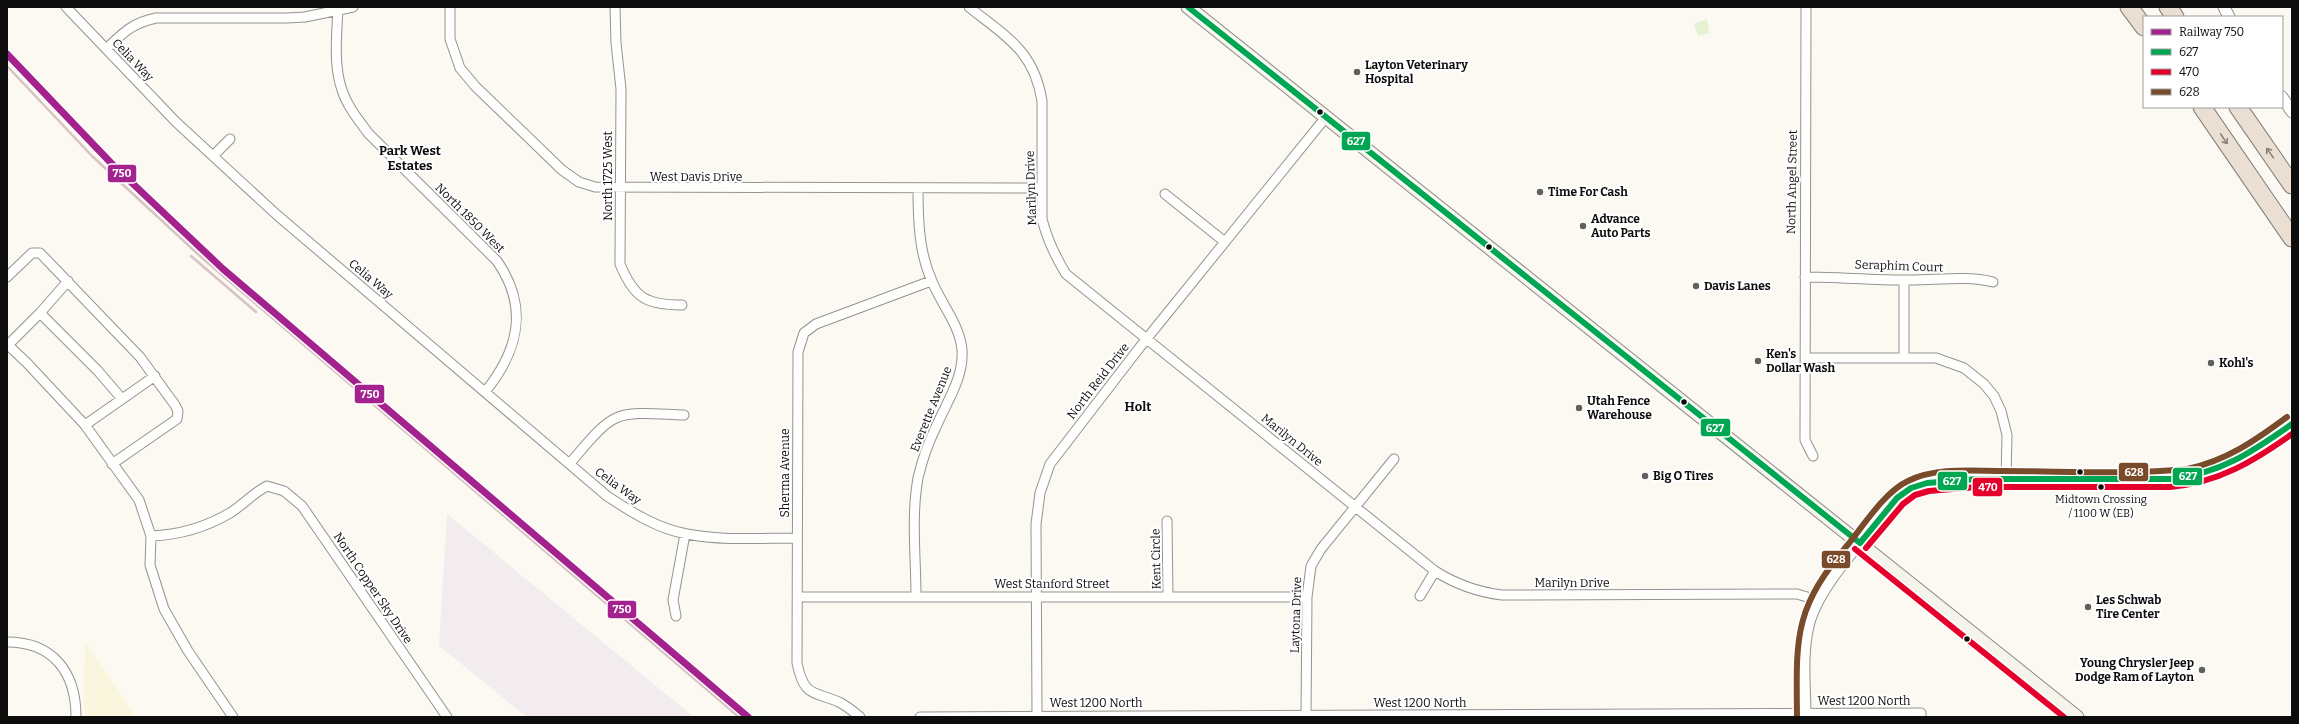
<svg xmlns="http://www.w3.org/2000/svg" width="2299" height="724" font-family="Bitter,serif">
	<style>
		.industrial { fill: #f3ecef }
		.farmland { fill: #f9f6dd }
		.green { fill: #e4f2d0 }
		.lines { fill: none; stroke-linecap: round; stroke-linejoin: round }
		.minor-casing { stroke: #949390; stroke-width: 11 }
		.tertiary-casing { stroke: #949390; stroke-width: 13 }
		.secondary-casing { stroke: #8b8a87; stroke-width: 15 }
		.motorway-casing { stroke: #81817d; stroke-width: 19 }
		.minor { stroke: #fefefd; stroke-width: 9 }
		.tertiary { stroke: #fefefd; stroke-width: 11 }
		.secondary { stroke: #f5f4ea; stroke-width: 13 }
		.motorway { stroke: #ebdfd3; stroke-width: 17 }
		.rail { stroke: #d8c3c3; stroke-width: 2.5 }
		.bus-1-casing { stroke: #fff; stroke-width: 9 }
		.bus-2-casing { stroke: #fff; stroke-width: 9 }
		.bus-3-casing { stroke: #fff; stroke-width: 9 }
		.bus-1 { stroke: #00a651; stroke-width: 6 }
		.bus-2 { stroke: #e4002b; stroke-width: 6 }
		.bus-3 { stroke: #7a4b2a; stroke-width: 6 }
		.rail-1-casing { stroke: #fff; stroke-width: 10 }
		.rail-1 { stroke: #a4228e; stroke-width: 7 }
		.oneway { stroke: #87807a }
		.poi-dot { fill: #60605d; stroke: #fff; stroke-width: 1.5 }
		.bus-dot { fill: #0d0d0d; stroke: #fff; stroke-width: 1.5 }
		.labels { text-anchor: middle; stroke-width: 4; stroke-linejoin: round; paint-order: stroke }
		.bus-label { font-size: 11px; fill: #0d0d0d; stroke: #fff }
		.street-label { font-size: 12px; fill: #0d0d0d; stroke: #fff }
		.poi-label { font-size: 12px; font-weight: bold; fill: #0d0d0d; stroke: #fff; text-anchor: start }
		.neighbourhood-label { font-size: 13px; font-weight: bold; fill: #0d0d0d; stroke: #fff }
		.line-badge { stroke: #fff; stroke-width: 1.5 }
		.badge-label { font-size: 11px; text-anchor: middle; font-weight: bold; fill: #fff }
	</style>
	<rect width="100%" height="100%" fill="#fbf9f2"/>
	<path class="industrial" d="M447 514 694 717H527L439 646Z"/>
	<path class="farmland" d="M85 641 136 717H84Z"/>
	<path class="green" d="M1707 19 1709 33 1698 36 1694 24Z"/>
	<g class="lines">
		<g class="minor-casing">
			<path id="minor" d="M66 7 176 122 277 215 607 496C631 512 658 529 687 534 723 541 760 538 797 538
				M338 7C337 33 333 65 342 90 347 106 358 119 368 133L497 261C529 307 519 350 485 392
				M450 7V39L460 68 475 86 562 170 579 182 595 187 1042 188
				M615 7 616 43 621 89 620 264C634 298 646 305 682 305
				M969 7C1005 36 1034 50 1042 101V219C1047 239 1055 256 1066 274L1435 571C1457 585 1477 592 1502 595L1797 594 1817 600
				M1806 7 1805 440 1813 456
				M106 49C123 33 132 23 156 18H287L305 17 353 7
				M213 156 230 139
				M1165 194 1225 242
				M7 277 32 253H40L140 357 175 405 178 411 177 419 112 464
				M1805 277C1838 277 1870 280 1903 280 1933 281 1964 275 1993 282
				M40 313 98 371 122 399
				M7 344 27 363 85 425 139 500 151 536 150 565 164 609 188 651 233 717
				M8 345 40 313 68 281
				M1805 358H1936L1964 368 1984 384 1994 396 2001 411 2007 435 2006 479
				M1904 358V280
				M85 425 155 376
				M570 463C582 450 600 425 616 418 632 410 665 415 684 415
				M1167 521 1168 596
				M151 536C179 535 206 527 230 513 243 505 253 493 267 486L284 491 302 506 447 717
				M916 596C916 558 911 517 918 478 922 461 928 443 936 427 946 403 964 378 962 350 960 325 941 304 932 281 919 253 918 220 918 189
				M1420 596 1435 571
				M798 597H1307
				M676 616 673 600 685 534
				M7 642C53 642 76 672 76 717
				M1037 715 1036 524 1040 493 1050 464 1140 347 1326 117
				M860 717C854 712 847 706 839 702 813 691 804 697 797 663L798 352 804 333 816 324 931 281
				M920 717 1921 713V717
				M1306 717 1307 597 1311 566 1321 549 1394 459"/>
		</g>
		<g class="tertiary-casing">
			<path id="tertiary" d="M2224 7 2229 17
				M2282 97 2292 112
				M1805 717C1805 688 1801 655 1808 626 1817 587 1862 541 1888 509L1897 498 1911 488 1936 481 1977 479H2170C2221 477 2252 452 2292 424"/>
		</g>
		<g class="secondary-casing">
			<path id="secondary" d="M1188 7 2077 717"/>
		</g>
		<g class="motorway-casing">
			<path id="motorway" d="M2129 7 2144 27
				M2168 7 2175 17
				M2202 107 2292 238
				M2238 107 2292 185"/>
		</g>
		<use href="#minor" class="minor"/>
		<use href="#tertiary" class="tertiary"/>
		<use href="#secondary" class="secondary"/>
		<use href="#motorway" class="motorway"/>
		<path class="rail" d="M7 66 92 156 201 257 739 717
			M191 256 256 312"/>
		<g class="bus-1-casing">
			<path id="bus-1" d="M1188 7 1860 543
				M1860 543 1897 498 1911 488 1927 483 1977 479H2170C2220 474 2252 452 2292 424"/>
		</g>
		<g class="bus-2-casing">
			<path id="bus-2" d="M1866 548 1903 504 1915 495 1929 491 1977 487H2170C2218 483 2254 461 2292 434
				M1855 549 2064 717"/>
		</g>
		<g class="bus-3-casing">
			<path id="bus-3" d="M1797 717C1796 634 1794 608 1850 542 1865 523 1886 491 1908 481 1936 467 1973 471 2003 471 2064 471 2126 475 2187 469 2226 461 2256 440 2287 417"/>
		</g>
		<use href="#bus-1" class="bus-1"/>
		<use href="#bus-2" class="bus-2"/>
		<use href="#bus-3" class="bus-3"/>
		<g class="rail-1-casing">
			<path id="rail-1" d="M7 54 112 164 223 269 748 717"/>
		</g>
		<use href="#rail-1" class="rail-1"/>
	</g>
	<defs><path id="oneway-shaft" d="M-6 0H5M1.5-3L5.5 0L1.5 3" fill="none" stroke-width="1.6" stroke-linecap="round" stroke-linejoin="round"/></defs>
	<g class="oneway">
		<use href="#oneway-shaft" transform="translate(2224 139) rotate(56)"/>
		<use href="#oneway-shaft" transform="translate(2270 153) rotate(-125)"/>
	</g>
	<g class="poi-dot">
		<circle cx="1357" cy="72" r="4"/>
		<circle cx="1540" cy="192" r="4"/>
		<circle cx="1583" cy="226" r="4"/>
		<circle cx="1696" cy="286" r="4"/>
		<circle cx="1758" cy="361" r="4"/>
		<circle cx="2211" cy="363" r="4"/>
		<circle cx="1579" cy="408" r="4"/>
		<circle cx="1645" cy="476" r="4"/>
		<circle cx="2088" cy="607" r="4"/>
		<circle cx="2202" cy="670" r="4"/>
	</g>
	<g class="bus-dot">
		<circle cx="1320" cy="112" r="3.5"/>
		<circle cx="1489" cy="247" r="3.5"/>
		<circle cx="1684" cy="402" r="3.5"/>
		<circle cx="2080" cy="472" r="3.5"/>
		<circle cx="2101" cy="487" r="3.5"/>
		<circle cx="1967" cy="639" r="3.5"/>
	</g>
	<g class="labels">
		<g class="bus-label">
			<text x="2101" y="503">Midtown Crossing<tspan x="2101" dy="14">/ 1100 W (EB)</tspan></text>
		</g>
		<g class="street-label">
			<text transform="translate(133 60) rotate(46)" y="4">Celia Way</text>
			<text transform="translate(608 176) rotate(-90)" y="4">North 1725 West</text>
			<text x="696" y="181">West Davis Drive</text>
			<text transform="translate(1792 182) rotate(-89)" y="4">North Angel Street</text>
			<text transform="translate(1031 188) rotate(-92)" y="4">Marilyn Drive</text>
			<text transform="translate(470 218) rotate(45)" y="4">North 1850 West</text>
			<text transform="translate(1899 266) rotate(2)" y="4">Seraphim Court</text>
			<text transform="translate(371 279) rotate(40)" y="4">Celia Way</text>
			<text transform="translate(1098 381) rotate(-52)" y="4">North Reid Drive</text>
			<text transform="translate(931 409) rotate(-68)" y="4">Everette Avenue</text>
			<text transform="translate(1292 440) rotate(39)" y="4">Marilyn Drive</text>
			<text transform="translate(785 473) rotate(-90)" y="4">Sherma Avenue</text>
			<text transform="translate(618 486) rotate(36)" y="4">Celia Way</text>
			<text transform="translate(1156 559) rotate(-91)" y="4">Kent Circle</text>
			<text x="1572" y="587">Marilyn Drive</text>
			<text x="1052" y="588">West Stanford Street</text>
			<text transform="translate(373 588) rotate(56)" y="4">North Copper Sky Drive</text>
			<text transform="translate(1296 615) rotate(-88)" y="4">Laytona Drive</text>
			<text x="1864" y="705">West 1200 North</text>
			<text x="1096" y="707">West 1200 North</text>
			<text x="1420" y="707">West 1200 North</text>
		</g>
		<g class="poi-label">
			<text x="1365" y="69">Layton Veterinary<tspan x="1365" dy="14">Hospital</tspan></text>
			<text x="1548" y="196">Time For Cash</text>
			<text x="1591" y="223">Advance<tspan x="1591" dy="14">Auto Parts</tspan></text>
			<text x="1704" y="290">Davis Lanes</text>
			<text x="1766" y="358">Ken's<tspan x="1766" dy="14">Dollar Wash</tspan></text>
			<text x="2219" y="367">Kohl's</text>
			<text x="1587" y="405">Utah Fence<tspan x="1587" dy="14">Warehouse</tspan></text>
			<text x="1653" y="480">Big O Tires</text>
			<text x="2096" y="604">Les Schwab<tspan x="2096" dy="14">Tire Center</tspan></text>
			<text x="2194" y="667" text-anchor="end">Young Chrysler Jeep<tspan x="2194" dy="14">Dodge Ram of Layton</tspan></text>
		</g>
		<g class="neighbourhood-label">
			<text x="410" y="155">Park West<tspan x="410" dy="15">Estates</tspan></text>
			<text x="1138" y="411">Holt</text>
		</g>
	</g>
	<g class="line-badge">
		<rect x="1341" y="131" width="30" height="20" rx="4" fill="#00a651"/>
		<rect x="107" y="164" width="30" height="19" rx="4" fill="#a4228e"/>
		<rect x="354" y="384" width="31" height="20" rx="4" fill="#a4228e"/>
		<rect x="1700" y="418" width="31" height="19" rx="4" fill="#00a651"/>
		<rect x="2118" y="462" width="31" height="20" rx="4" fill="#7a4b2a"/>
		<rect x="2172" y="467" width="31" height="19" rx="4" fill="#00a651"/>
		<rect x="1937" y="471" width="31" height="20" rx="4" fill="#00a651"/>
		<rect x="1972" y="477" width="31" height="20" rx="4" fill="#e4002b"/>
		<rect x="1821" y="550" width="30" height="19" rx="4" fill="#7a4b2a"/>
		<rect x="607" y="600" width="30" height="19" rx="4" fill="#a4228e"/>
	</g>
	<g class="badge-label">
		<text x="1356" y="145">627</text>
		<text x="122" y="177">750</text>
		<text x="370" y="398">750</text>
		<text x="1715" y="432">627</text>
		<text x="2134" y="476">628</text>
		<text x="2188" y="480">627</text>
		<text x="1952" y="485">627</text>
		<text x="1988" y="491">470</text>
		<text x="1836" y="563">628</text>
		<text x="622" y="613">750</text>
	</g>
	<rect width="2299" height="724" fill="none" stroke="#0d0d0d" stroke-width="16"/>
	<rect x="2143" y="16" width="140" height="92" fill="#ffffff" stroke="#9e9e9e"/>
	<rect x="2151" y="29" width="20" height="6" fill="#a4228e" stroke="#9e9e9e"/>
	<text x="2179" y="36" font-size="12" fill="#0d0d0d">Railway 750</text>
	<rect x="2151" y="49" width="20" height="6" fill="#00a651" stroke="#9e9e9e"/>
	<text x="2179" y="56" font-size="12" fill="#0d0d0d">627</text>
	<rect x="2151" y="69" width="20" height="6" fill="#e4002b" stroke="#9e9e9e"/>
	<text x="2179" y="76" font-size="12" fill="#0d0d0d">470</text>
	<rect x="2151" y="89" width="20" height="6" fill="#7a4b2a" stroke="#9e9e9e"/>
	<text x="2179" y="96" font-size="12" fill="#0d0d0d">628</text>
</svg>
